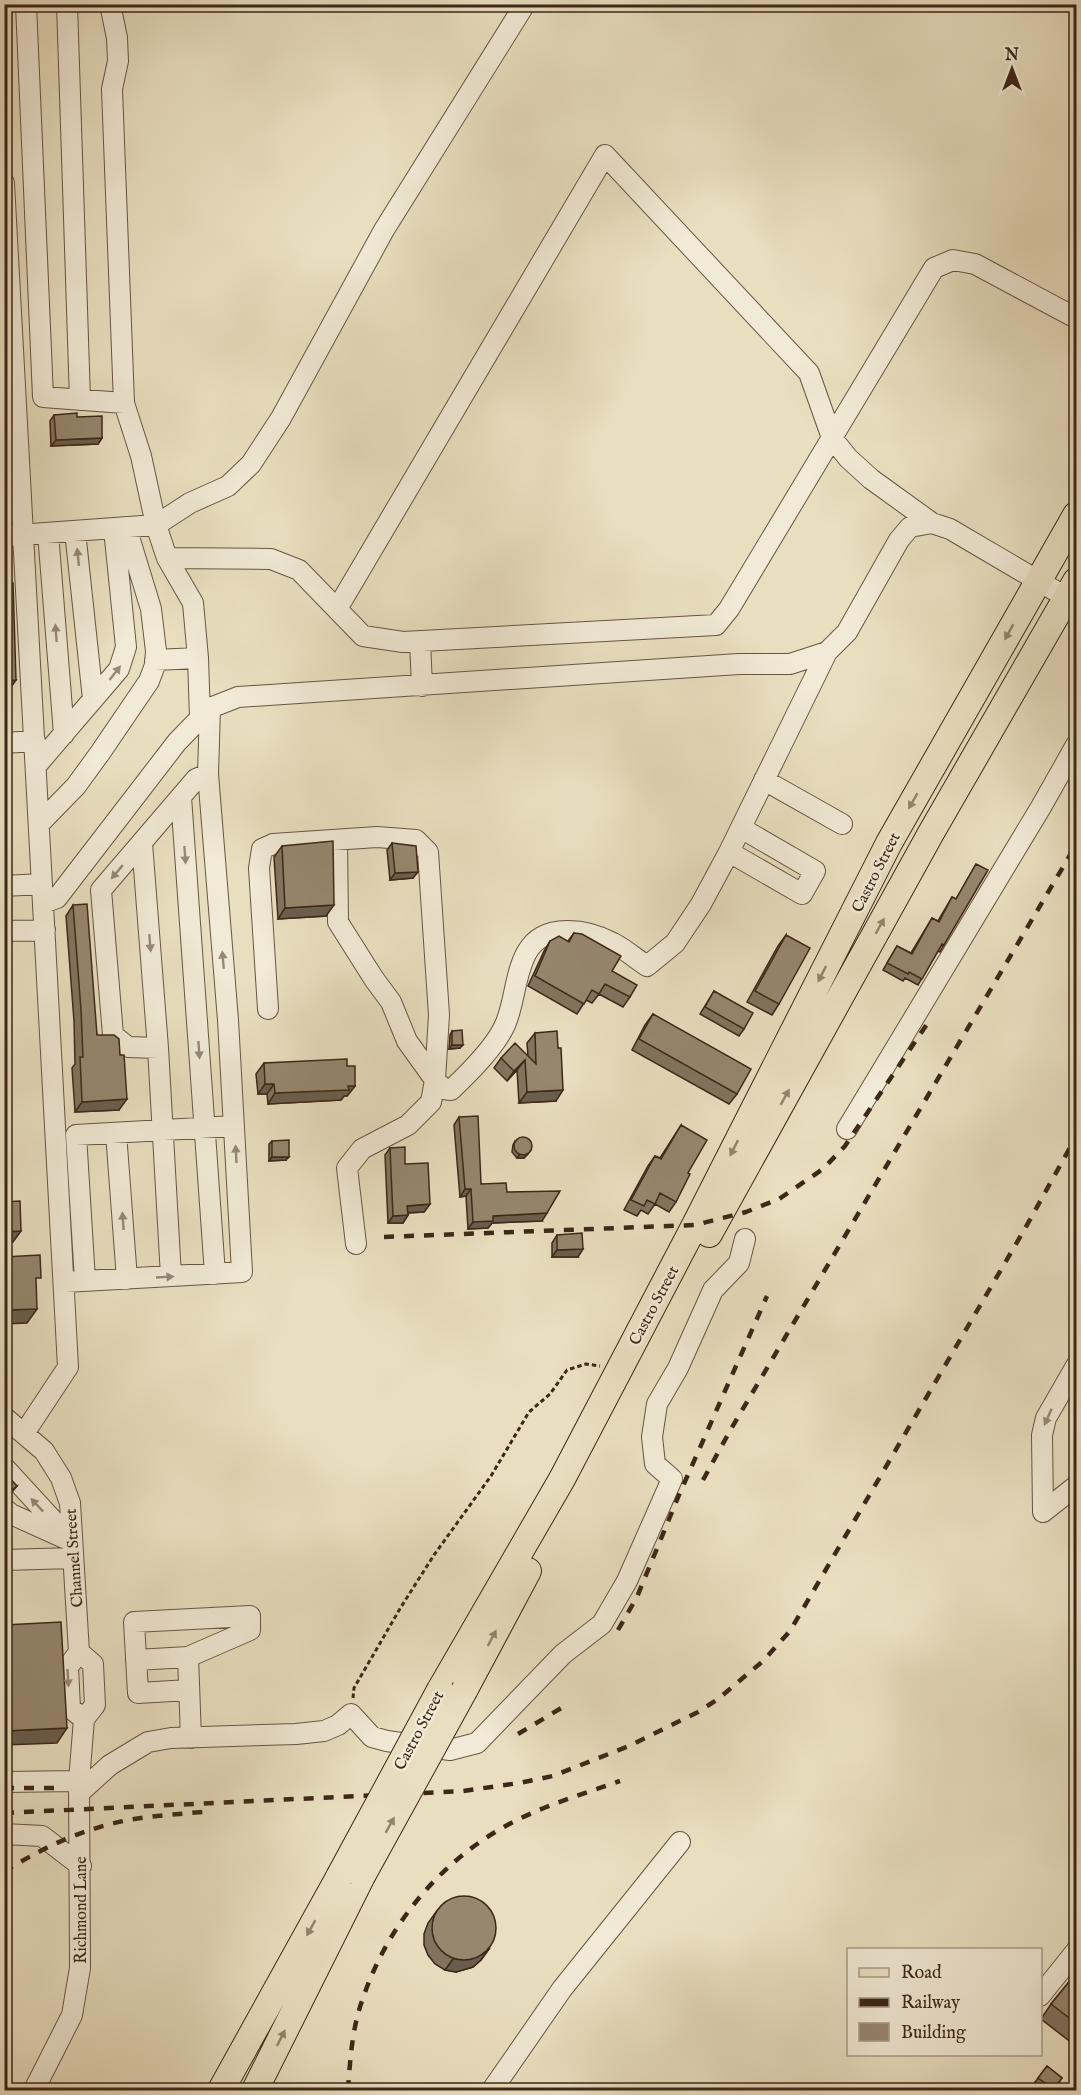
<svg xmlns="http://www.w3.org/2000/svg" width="1081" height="2095" font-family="'IM FELL English',serif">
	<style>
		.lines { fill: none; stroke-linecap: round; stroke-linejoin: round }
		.minor-casing { stroke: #685542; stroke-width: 22 }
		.major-casing { stroke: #3d2718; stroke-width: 28 }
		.path { stroke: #3d2718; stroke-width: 3; stroke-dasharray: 4.5 3; stroke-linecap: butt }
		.minor { stroke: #f1ead6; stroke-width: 20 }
		.major { stroke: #e9dfc0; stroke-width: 26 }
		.rail { stroke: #3d2718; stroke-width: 4.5; stroke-dasharray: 10 10; stroke-linecap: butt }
		.major-bridge-casing { stroke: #3d2718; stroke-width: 28; stroke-linecap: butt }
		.major-bridge { stroke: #e9dfc0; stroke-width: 26 }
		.wall { fill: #81745f; stroke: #3d2718; stroke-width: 1.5 }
		.shaded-wall { fill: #695e4e; stroke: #3d2718; stroke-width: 1.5 }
		.building { fill: #96876f; stroke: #3d2718; stroke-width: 1.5 }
		.oneway { fill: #978877 }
		.oneway2 { fill: #93836c }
		.labels { text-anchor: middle; stroke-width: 5; stroke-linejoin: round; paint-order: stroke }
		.street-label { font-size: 16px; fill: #3d2718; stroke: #f1ead6 }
	</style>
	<rect width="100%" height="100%" fill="#e9dfc0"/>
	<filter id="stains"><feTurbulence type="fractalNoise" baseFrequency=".00333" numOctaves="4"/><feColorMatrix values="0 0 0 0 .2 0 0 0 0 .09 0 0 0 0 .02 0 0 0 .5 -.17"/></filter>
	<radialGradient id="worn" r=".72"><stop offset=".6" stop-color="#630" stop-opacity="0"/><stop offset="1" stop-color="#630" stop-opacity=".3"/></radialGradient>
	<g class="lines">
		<g class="minor-casing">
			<path id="minor" d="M26 4 43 397 124 403 141 456 156 525 190 503 228 486 251 464 281 418 384 230 525 4
				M67 4 80 400
				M110 4 117 38 118 61 112 89 124 403
				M4 183 68 1367 25 1432
				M75 531 93 699
				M48 533 64 734
				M4 536 156 525 167 558 271 559 299 570 363 636 403 642 716 625 729 609 934 268 953 260 975 264 1076 318
				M167 558 193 603 198 658
				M337 609 605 155 809 373 832 438 848 458 871 479 932 523
				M420 641 422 686
				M155 660 198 658 200 718
				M4 743 35 741
				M36 766 119 669 126 647 114 529
				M208 774 210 708
				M764 780 842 824
				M181 797 215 1274
				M39 824 76 786 100 753 149 681 155 665 156 651 151 609 126 527
				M741 828 815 871 802 894 729 852C762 785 794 719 827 652
				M337 840 338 922 374 979 391 1002 407 1041 435 1080 431 1102 408 1125 362 1149 347 1168 356 1244
				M142 843 158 1048
				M4 886 42 884
				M43 903 57 898 177 742 210 708 238 697 739 664H790L827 652 847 632 899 540 910 527 932 523 950 529 1076 603
				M4 931 45 930
				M268 1009 259 868 262 849 273 844 377 837 416 840 428 852 439 1015 435 1080 444 1089 451 1090C468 1074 494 1048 504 1027 515 1005 514 975 527 952 544 922 587 929 613 943 625 949 636 959 647 966L675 943 701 904 729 852
				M847 1129 1041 807 1076 745
				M116 1133 127 1279
				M85 1280 76 1135 234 1126
				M65 1282 242 1272 228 1020 208 774 196 779 101 890 113 1035 128 1047 158 1048 171 1276
				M4 1417 44 1451 61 1478 70 1503 79 1652 68 1667 70 1708 84 1719
				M4 1467 72 1541
				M4 1508 11 1514 64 1538
				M1043 1512 1042 1435 1046 1418 1076 1366
				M1043 1512 1076 1486
				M4 1560 73 1558
				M136 1660 188 1657
				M189 1690 138 1693 134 1622 250 1616V1630L188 1657 191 1738
				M4 1782 79 1781
				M79 1793 110 1765 148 1742 171 1738 296 1734 324 1731 338 1725 351 1714 372 1737 387 1741 450 1750 477 1743 563 1654 602 1624 627 1581 672 1479 655 1464 652 1437 657 1404 678 1368 713 1290 739 1263 745 1239
				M4 1834 42 1836 81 1866
				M1040 1996 1076 1951
				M34 2090 72 2015 80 1968 79 1781 84 1719 95 1705 93 1664 79 1652
				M492 2090 562 1989 680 1842"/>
		</g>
		<g class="major-casing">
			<path id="major" d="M709 1234 931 833 1076 581
				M465 1689 528 1571
				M440 1690 562 1479 695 1225 889 843 1076 515
				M221 2090 339 1877
				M255 2090 362 1876"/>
		</g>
		<path class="path" d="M353 1698 354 1688 401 1607 434 1555 491 1476 529 1412 550 1394 567 1370 586 1364 600 1366"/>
		<use href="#minor" class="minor"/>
		<use href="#major" class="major"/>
		<path class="rail" d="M384 1237 695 1225 746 1212 779 1199 823 1169 845 1146 927 1024
			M703 1480 731 1429 1076 845
			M618 1630 637 1597 679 1495 767 1296
			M518 1734 563 1707
			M4 1788H56
			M4 1813 463 1791 519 1783 553 1776 629 1746 698 1712 718 1699 763 1661 790 1631 1023 1232 1076 1137
			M4 1872C43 1847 83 1829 128 1820 156 1815 184 1814 212 1811
			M348 2090C350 2061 352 2029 362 2001 386 1928 436 1866 502 1828 539 1807 580 1795 620 1781"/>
		<g class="major-bridge-casing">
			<path id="major-bridge" d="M362 1876 465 1689
				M339 1877 440 1690"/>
		</g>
		<use href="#major-bridge" class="major-bridge"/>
	</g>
	<path class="wall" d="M54 415 77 417 102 438 98 444 51 446 50 421Z
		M392 843 413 878 390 880 387 850Z
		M282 846 326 916 278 919 274 857Z
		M976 864 944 945 940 952 938 951 918 985 905 978 903 981 883 970 897 946 911 953 932 918 938 921 952 897 956 899Z
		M73 905 97 1035 119 1110 75 1112 72 1068 75 1064 74 1021 66 916Z
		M574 933 612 971 630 997 623 1007 599 994 592 1003 586 1000 577 1014 528 986 544 951 550 941H568Z
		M786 935 779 1004 772 1015 747 1002 778 946Z
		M714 991 744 1029 739 1036 700 1014Z
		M653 1014 737 1094 729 1104 632 1050 645 1025Z
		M452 1031 460 1048 449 1049 450 1035Z
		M535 1033 556 1101 519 1103 517 1070 507 1081 494 1068 501 1058 528 1056 527 1043Z
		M264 1063 347 1066 355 1086 347 1096H344L341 1100 268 1104 267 1094H258L256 1074Z
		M459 1117 481 1184 507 1192 542 1221 492 1223 488 1228 468 1229 466 1196 460 1197 454 1125Z
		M681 1125 688 1173 676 1202 669 1212 655 1204 648 1214 641 1210 637 1216 624 1210 648 1166 655 1156 660 1158Z
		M272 1141 286 1160 269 1161V1144Z
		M515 1141 528 1154 524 1158H517L512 1152 513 1145Z
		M390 1148 405 1164 430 1204 424 1212 408 1213V1215L403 1223H388L385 1155Z
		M557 1235 578 1257H552V1243Z
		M436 1912 489 1949 481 1960 473 1967 456 1972 445 1970 435 1964 428 1955 424 1945V1934L428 1923Z
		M1077 1972V2047L1041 2019 1051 2004Z
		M1047 2066 1062 2078 1053 2091H1047L1035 2082Z"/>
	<path class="shaded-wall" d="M102 438 98 444 51 446 56 440Z
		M16 680 6 694H4V681Z
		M418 872 413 878 390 880 395 873Z
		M334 905 326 916 278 919 285 908Z
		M452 1045H463L460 1048 449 1049Z
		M525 1060 517 1070 507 1081 514 1071Z
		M265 1084H274L267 1094H258Z
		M348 1086H355L347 1096H344L341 1100 268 1104 275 1093Z
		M563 1090 556 1101 519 1103 527 1092Z
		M127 1099 119 1110 75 1112 82 1102Z
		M531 1150 524 1158H517L520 1154Z
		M272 1157H289L286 1160 269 1161Z
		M465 1189H471L466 1196 460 1197Z
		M430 1204 424 1212 402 1213 407 1206Z
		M547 1213 542 1221 492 1223 488 1228 468 1229 473 1222 493 1216Z
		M408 1215 403 1223H388L393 1216Z
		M21 1231 13 1242H4V1232Z
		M583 1249 578 1257H552L557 1250Z
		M37 1309 27 1323 4 1324V1310Z
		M17 1486 8 1497H4V1492L7 1489Z
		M67 1728 57 1743 4 1745V1731Z
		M489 1949 481 1960 473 1967 456 1972 445 1970 453 1959Z"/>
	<path class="building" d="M77 413V417L102 416V438L56 440 54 415Z
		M4 564H10L11 583H13L16 680 4 681Z
		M333 841 334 905 285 908 282 846Z
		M392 843 416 846 418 872 395 873Z
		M976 864 988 870 944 945 942 944 922 979 909 972 908 974 887 963 897 946 912 954 932 918 939 922 952 897 956 899Z
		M87 904 97 1035H114L119 1039 120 1055H124L127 1099 82 1102 80 1057H83L81 1010 73 905Z
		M574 933 582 934 621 956 612 971 637 985 630 997 605 984 599 994 592 990 584 1004 535 976 550 941 559 936 569 942Z
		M786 935 810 948 779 1004 755 991Z
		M714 991 753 1013 744 1029 705 1007Z
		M653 1014 751 1069 737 1094 639 1039Z
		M462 1030 463 1045H452V1031Z
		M557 1031 558 1048H561L563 1090 527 1092 525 1060 514 1071 501 1058 515 1043 536 1064 535 1033Z
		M347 1059V1066H355V1086H348L349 1090 275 1093 274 1084H265L264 1063Z
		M478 1116 481 1184 506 1183 507 1192 560 1191 547 1213 493 1216V1221L473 1222 471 1189H465L459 1117Z
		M681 1125 707 1140 688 1173 690 1174 676 1202 660 1193 655 1204 647 1200 644 1206 631 1200 655 1156 661 1159Z
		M514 1146a9 9 0 1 1 18 0a9 9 0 1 1-18 0Z
		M289 1140V1157H272V1141Z
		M405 1147V1164L428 1163 430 1204 407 1206 408 1215 393 1216 390 1148Z
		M20 1201 21 1231 4 1232V1202Z
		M582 1233 583 1249 557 1250V1235Z
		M40 1255 41 1278H36L37 1309 4 1310V1257Z
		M4 1472 17 1486 13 1489H7L4 1486Z
		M61 1622 67 1728 4 1731V1625Z
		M432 1928a32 32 0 1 1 64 0a32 32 0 1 1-64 0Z
		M1077 1972V2024L1051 2004Z
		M1047 2066 1062 2078 1054 2089 1038 2078Z"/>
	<defs><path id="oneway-solid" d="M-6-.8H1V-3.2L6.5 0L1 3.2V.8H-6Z" transform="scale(1.5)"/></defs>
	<g class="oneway">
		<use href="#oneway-solid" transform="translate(78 557) rotate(-96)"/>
		<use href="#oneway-solid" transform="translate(56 633) rotate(-94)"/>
		<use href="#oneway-solid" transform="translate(115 673) rotate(-52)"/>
		<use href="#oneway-solid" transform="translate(185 855) rotate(86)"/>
		<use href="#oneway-solid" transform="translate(117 872) rotate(130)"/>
		<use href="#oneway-solid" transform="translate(150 943) rotate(85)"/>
		<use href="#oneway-solid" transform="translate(223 960) rotate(-95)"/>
		<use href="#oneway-solid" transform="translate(199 1050) rotate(86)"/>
		<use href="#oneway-solid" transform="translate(236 1154) rotate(-93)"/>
		<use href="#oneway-solid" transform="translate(123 1221) rotate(-94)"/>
		<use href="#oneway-solid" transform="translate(165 1277) rotate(-3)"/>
		<use href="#oneway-solid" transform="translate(1048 1417) rotate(114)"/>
		<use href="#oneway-solid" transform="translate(37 1505) rotate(-133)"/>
		<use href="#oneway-solid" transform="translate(68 1678) rotate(87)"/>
	</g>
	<g class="oneway2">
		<use href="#oneway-solid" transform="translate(1009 632) rotate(119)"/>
		<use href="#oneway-solid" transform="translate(913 801) rotate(120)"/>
		<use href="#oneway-solid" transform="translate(880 926) rotate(-61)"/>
		<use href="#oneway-solid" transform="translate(822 974) rotate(117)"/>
		<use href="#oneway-solid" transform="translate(785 1097) rotate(-61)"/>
		<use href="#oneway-solid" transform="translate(734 1148) rotate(117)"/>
		<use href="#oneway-solid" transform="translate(492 1638) rotate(-62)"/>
		<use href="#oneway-solid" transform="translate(390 1825) rotate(-61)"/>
		<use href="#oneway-solid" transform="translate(311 1928) rotate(119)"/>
		<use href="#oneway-solid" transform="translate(281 2038) rotate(-63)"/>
	</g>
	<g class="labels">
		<g class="street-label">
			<text transform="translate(875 872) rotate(-63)" y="6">Castro Street</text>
			<text transform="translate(653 1305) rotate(-62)" y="6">Castro Street</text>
			<text transform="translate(73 1558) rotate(-94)" y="6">Channel Street</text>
			<text transform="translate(418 1730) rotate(-62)" y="6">Castro Street</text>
			<text transform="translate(80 1910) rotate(-90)" y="6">Richmond Lane</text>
		</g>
	</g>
	<rect width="1081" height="2095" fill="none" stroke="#e9dfc0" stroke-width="24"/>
	<rect x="6" y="6" width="1069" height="2083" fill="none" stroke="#3d2718" stroke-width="3"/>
	<rect x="12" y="12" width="1057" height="2071" fill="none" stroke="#3d2718" stroke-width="1.5"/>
	<rect x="847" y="1948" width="195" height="108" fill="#f1ead6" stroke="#a99c8a" stroke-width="1.5"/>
	<rect x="859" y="1968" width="30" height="9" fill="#e9dfc0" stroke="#a99c8a" stroke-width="1.5"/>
	<text x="901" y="1978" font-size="18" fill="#3d2718">Road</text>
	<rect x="859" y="1998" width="30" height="9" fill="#3d2718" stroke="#a99c8a" stroke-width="1.5"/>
	<text x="901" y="2008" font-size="18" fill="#3d2718">Railway</text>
	<rect x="859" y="2023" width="30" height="18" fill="#96876f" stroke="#a99c8a" stroke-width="1.5"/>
	<text x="901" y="2038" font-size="18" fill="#3d2718">Building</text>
	<g transform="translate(1012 69)" stroke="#f1ead6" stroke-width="4.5" paint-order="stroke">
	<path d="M0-4.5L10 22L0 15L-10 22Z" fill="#3d2718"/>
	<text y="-9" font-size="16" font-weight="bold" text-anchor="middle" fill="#3d2718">N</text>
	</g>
	<rect width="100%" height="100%" filter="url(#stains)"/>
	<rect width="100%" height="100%" fill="url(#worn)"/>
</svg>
